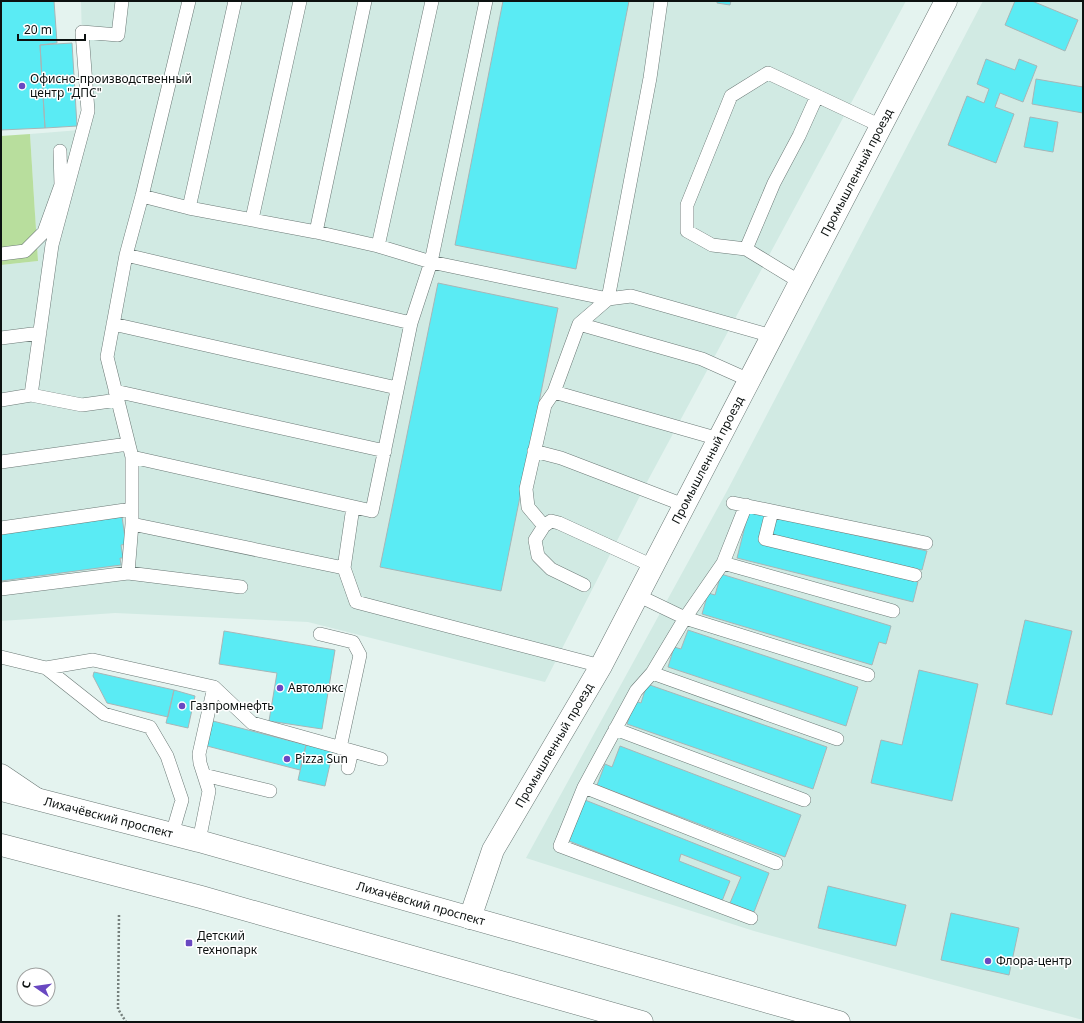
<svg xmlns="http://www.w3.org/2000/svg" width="1084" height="1023" font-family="'Noto Sans',sans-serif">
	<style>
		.built { fill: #d1eae3 }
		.green { fill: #b8de9d }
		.building { fill: #5aebf4; stroke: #a7b6b7 }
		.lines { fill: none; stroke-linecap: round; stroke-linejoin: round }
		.service-casing { stroke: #6b7976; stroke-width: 14 }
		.minor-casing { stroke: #6b7976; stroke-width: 23 }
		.tertiary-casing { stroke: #6b7976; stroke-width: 23 }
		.secondary-casing { stroke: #6b7976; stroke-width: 23 }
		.path { stroke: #76807d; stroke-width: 2.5; stroke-dasharray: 2 2; stroke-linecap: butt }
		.service { stroke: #fff; stroke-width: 13 }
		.minor { stroke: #fff; stroke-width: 22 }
		.tertiary { stroke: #fff; stroke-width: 22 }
		.secondary { stroke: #fff; stroke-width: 22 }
		.poi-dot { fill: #6948c1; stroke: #fff; stroke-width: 1.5 }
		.labels { text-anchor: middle; stroke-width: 3; stroke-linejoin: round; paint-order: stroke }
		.poi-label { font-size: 12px; fill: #0c1110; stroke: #fff; text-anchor: start }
		.street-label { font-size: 12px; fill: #0c1110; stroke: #fff }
	</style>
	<rect width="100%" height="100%" fill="#e4f3ef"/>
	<path class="built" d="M81 1H906L647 482 545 682 308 622 115 613 1 621V265L38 261 30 134 80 130 84 118Z
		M983 1H1083V1020L754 931 526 858 727 491Z"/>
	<path class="green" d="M30 134 38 261 1 265V136Z"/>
	<path class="building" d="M1 1H54L57 43 40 45 45 128 1 130Z
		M503 1H629L576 269 455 245Z
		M717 1H731L730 5 717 3Z
		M1015 1H1032L1078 20 1065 51 1005 25Z
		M72 43 77 126 45 128 40 45Z
		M986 59 1015 70 1019 59 1037 66 1023 102 1000 93 995 107 1014 114 996 163 948 145 967 96 984 103 989 89 977 84Z
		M1036 79 1083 87V113L1032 104Z
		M1030 117 1058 122 1053 152 1024 147Z
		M438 283 558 308 501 591 380 567Z
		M749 510 767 515 760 542 918 582 913 602 737 558Z
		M122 517 126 544 121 545 123 558H120L121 565 1 581V533Z
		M774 517 927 551 922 570 770 536Z
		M721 574 891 626 886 644 879 642 872 665 702 614 708 593 715 595Z
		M1025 620 1072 631 1052 715 1006 704Z
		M688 630 858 687 846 726 668 667 674 647 681 649Z
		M224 631 335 650 322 729 269 721 277 673 219 664Z
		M919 670 978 684 952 801 871 783 881 740 902 745Z
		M94 672 174 690 168 717 107 703 93 676Z
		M647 684 827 747 813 789 627 724 635 701 641 703Z
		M174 690 195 696 188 728 166 723Z
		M213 721 306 745 300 770 207 746Z
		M306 745 333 751 325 786 298 780Z
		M620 746 801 815 785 857 597 785 605 764 612 767Z
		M585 800 769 873 754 912 730 903 741 877 681 854 679 861 730 881 722 901 569 841Z
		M828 886 906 905 896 946 818 928Z
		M951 913 1019 928 1009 975 941 960Z"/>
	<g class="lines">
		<g class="service-casing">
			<path id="service" d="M661 1 650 78 608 299 579 324 554 392 719 439
				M142 196 189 208 316 232 378 246 431 262 608 299 631 296 772 336
				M189 208 235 1
				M252 219 300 1
				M316 232 365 1
				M378 246 432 1
				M746 249 774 183 799 136 817 96
				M1 254 25 251 44 232 61 185 60 151
				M126 255 411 323
				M800 282 746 249 712 245 687 231V205L731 96 768 73 881 126
				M113 324 397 388
				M579 324 702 359 749 380
				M1 338 40 333
				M115 391 385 451
				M31 395 52 245 88 111 82 32 118 35 122 1
				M1 400 31 395 82 405 118 400
				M534 451 561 458 684 505
				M132 457 372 511 411 323 431 262 486 1
				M1 462 128 444
				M733 503 926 543
				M746 505 723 563 685 618 652 673 636 691 584 787 560 846 751 918
				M353 507 344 568 356 602 601 666
				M772 511 765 539 915 575
				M132 524 344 568
				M544 526 528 507 526 489 545 405 554 392
				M1 528 132 509
				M723 563 893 611
				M128 573 132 524V457L107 357 126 255 142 196 189 1
				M584 585 551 569 538 556 535 540 544 526 551 521 559 523 653 566
				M1 589 128 573 241 587
				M637 595 685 618 868 675
				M320 634 353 642 360 655 340 748
				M1 657 46 668 93 660 214 687 252 723 381 759
				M46 668 104 714 150 727 167 756 182 800 172 834
				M652 673 837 739
				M615 729 804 800
				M348 768 352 751
				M204 775 270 791
				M584 787 776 863
				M199 841 209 791 200 763 199 754 214 687"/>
		</g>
		<g class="minor-casing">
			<g id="minor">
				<path id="s1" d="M470 918 493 850 601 666 946 1"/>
			</g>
		</g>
		<g class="tertiary-casing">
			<path id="tertiary" d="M1 775 35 798"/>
		</g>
		<g class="secondary-casing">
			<g id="secondary">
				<path id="s2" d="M1 790 199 841 839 1022"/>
				<path d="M1 845 201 897 642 1022"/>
			</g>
		</g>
		<path class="path" d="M119 915 118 1009 126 1022"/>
		<use href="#service" class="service"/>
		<use href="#minor" class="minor"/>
		<use href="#tertiary" class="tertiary"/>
		<use href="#secondary" class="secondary"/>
	</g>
	<g class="poi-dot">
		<circle cx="22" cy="86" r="4"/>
		<circle cx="280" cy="688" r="4"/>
		<circle cx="182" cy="706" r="4"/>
		<circle cx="287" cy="759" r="4"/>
		<rect x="185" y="939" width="8" height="8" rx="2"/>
		<circle cx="988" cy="961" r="4"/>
	</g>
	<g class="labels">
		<g class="poi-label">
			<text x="30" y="83">Офисно-производственный<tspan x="30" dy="14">центр "ДПС"</tspan></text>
			<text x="288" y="692">Автолюкс</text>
			<text x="190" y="710">Газпромнефть</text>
			<text x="295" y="763">Pizza Sun</text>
			<text x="197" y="940">Детский<tspan x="197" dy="14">технопарк</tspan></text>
			<text x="996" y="965">Флора-центр</text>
		</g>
		<g class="street-label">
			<text dy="4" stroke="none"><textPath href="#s1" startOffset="841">Промышленный проезд</textPath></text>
			<text dy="4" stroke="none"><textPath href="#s1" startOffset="517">Промышленный проезд</textPath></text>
			<text dy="4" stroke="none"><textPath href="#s1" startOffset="193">Промышленный проезд</textPath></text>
			<text dy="4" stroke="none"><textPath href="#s2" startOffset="111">Лихачёвский проспект</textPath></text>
			<text dy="4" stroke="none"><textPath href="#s2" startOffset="435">Лихачёвский проспект</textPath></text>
		</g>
	</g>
	<rect width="1084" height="1023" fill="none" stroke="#0c1110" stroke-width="4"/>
	<g transform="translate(36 987) rotate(283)"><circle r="19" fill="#ffffff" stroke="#9ea09f"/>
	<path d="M0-3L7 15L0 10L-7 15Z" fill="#6948c1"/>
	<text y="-6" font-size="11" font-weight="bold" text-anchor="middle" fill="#0c1110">С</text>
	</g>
	<path d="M18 34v6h67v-6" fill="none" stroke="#0c1110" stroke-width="2"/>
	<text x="24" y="34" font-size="12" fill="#0c1110" stroke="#ffffff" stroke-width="3" paint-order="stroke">20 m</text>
</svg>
